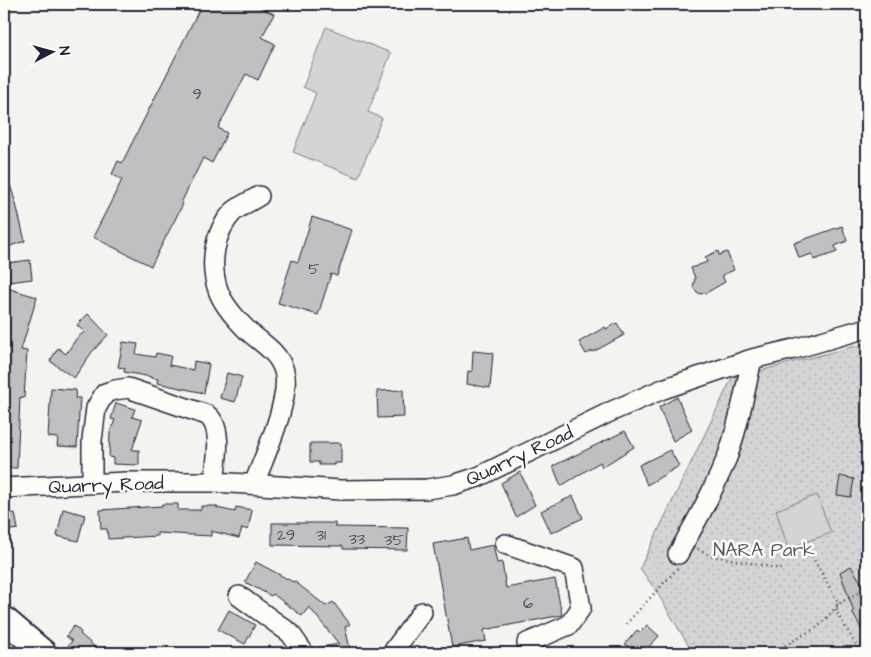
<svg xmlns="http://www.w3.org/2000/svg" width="871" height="657" font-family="'Architects Daughter',sans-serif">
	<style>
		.park { fill: url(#park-dots); stroke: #7c7b88 }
		.pitch { fill: #d5d4d5; stroke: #7c7b88 }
		.building { fill: #c0bfc2; stroke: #22223b }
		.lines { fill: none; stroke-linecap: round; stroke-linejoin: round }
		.minor-casing { stroke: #22223b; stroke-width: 22 }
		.major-casing { stroke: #22223b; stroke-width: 28 }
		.path { stroke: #22223b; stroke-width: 2.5; stroke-dasharray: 1 4; stroke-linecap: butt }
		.minor { stroke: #fdfcf7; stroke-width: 19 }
		.major { stroke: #fdfcf7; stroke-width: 24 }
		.labels { text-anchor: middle; stroke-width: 5; stroke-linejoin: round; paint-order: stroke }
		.number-label { font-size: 16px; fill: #4a495d }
		.street-label { font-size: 19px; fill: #22223b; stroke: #fdfcf7 }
		.park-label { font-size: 19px; fill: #585769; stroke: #fdfcf7 }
	</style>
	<defs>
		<pattern id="park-dots" width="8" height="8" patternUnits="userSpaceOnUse" patternTransform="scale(1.25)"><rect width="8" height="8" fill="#d5d4d5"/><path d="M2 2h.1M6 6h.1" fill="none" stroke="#b7b6b8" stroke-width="1.8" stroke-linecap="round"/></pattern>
	</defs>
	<rect width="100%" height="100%" fill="#f4f3ef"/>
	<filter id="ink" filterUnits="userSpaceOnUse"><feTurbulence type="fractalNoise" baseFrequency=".02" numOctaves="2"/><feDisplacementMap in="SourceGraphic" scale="10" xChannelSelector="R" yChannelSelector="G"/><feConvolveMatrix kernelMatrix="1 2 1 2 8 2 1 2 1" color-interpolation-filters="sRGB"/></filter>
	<g filter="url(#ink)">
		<path class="park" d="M867 343V653H693L658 594 640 568 732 378Z"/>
		<path class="pitch" d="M326 27 391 53 368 112 382 118 358 178 293 152 316 93 303 87Z
			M817 495 831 533 788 548 776 510Z"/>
		<path class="building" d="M202 4H253L274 14 262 37 275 44 258 80 246 74 218 128 227 133 212 163 203 158 181 203 183 204 151 266 93 237 122 180 112 174 118 161 122 163Z
			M4 173H6L15 200 25 241 10 246 7 234 4 235Z
			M312 217 352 230 337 276 331 274 318 315 278 303 292 260 298 262Z
			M842 226 847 241 835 246 837 252 814 260 812 254 799 258 794 243Z
			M718 251 719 255 727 252 734 270 722 275 725 282 706 293 700 294 697 292 693 287 695 278 691 268 707 262 705 257Z
			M30 260 32 279 9 282 7 263Z
			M10 289 37 297 21 350 27 351 24 398 20 397 17 468H4V309Z
			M88 314 108 335 92 352 74 378 50 361 58 348 66 354 76 339 84 332 77 325Z
			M617 323 624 335 593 352 592 351 586 354 579 342 605 327 606 329Z
			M123 342 138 344 136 354 155 357 156 353 171 356 169 365 193 370 194 361 209 364 204 393 157 383 158 379 151 378V377L124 372 125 368 118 367Z
			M473 351 493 353 490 388 467 384 468 371 472 372Z
			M227 373 242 377 235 402 220 398Z
			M51 388 76 390 75 398H80L77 447 57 446 58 438 48 437Z
			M403 390 404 417 378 418 377 391Z
			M677 397 692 430 673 441 659 407Z
			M116 403 135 409 132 417 142 420 132 450H139V465L113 464V458L109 457 110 433 115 420 111 419Z
			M625 431 634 447 602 467 600 462 561 486 553 466Z
			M310 443H341V463H334V465H319V462H310Z
			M670 450 679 466 647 485 639 465Z
			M520 472 535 505 516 517 501 483Z
			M840 476 854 479 851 497 837 495Z
			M573 496 583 518 551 533 541 511Z
			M162 504H178V510H201V506H217V508L235 512 236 507 252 510 248 530 242 528 239 538 211 531V536L157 533V536L108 539 107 529H101L100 510 162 506Z
			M63 509 85 515 78 541 57 536Z
			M15 513 18 529 4 531V515Z
			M272 523H335V527L408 528 407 550 343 549V546L272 545Z
			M467 538 469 550 493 545 497 563 502 562 506 588 555 579 562 615 484 630 486 641 452 647 433 544Z
			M256 562 293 582 294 581 326 606 333 602 350 624 345 627 351 653H316L315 648 339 644 309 607 302 616 273 594 271 596 245 582Z
			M851 566 862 584 867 600V638L853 614V609L840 572Z
			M229 610 255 625 245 644 218 630Z
			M647 625 659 636 644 652 642 651 640 653H635L625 644 637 630 640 632Z
			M74 626 81 632 80 634 102 653H73L66 648 72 641 66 636Z"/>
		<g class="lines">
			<g class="minor-casing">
				<path id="minor" d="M92 483V440L96 408 105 393 115 390 128 388 207 415C224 427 216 463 214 482
					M254 484C264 457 292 397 284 371 279 352 261 343 247 330 236 319 223 305 218 290 209 264 214 232 233 212 240 206 251 201 259 196
					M4 488 126 482H214L341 490 427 489 453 485 478 477 612 411 663 389 752 359 794 349 867 328
					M505 544 574 568 581 608 569 625 527 643 529 653
					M678 554C696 522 714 490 728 455 739 424 745 391 752 359
					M239 596 290 633 304 653
					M392 653 422 612"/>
			</g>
			<g class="major-casing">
				<path id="major" d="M4 619 44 653"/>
			</g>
			<path class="path" d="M698 549 709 555 781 569
				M812 556 838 602 836 607 837 613 861 653
				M626 624 678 568
				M772 653 819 626 841 602 867 589"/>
			<use href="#minor" class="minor"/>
			<use href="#major" class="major"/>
		</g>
	</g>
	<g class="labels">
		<g class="number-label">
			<text x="197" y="99">9</text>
			<text x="314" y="274">5</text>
			<text x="286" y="540">29</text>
			<text x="321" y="540">31</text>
			<text x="357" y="544">33</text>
			<text x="394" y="545">35</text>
			<text x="528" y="608">6</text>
		</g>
		<g class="street-label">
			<text transform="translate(519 455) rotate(-25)" y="7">Quarry Road</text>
			<text transform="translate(106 484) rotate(-2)" y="7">Quarry Road</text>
		</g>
		<g class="park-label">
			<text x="764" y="556">NARA Park</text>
		</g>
	</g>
	<rect width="871" height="657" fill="none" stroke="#fdfcf7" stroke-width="20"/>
	<rect x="10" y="10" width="851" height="637" fill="none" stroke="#22223b" stroke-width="2" filter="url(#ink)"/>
	<g transform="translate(52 52) rotate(84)" stroke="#fdfcf7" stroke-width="4" paint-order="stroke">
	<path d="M0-4L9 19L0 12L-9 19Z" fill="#22223b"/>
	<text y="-8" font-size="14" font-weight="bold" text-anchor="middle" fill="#22223b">N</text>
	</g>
</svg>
